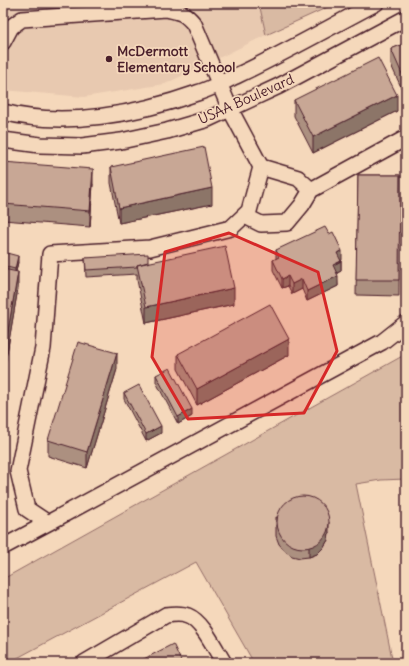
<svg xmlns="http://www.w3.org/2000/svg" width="409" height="666" font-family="Delius,sans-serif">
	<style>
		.built { fill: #e8c9b0 }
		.green { fill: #d9baa3; stroke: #926c67 }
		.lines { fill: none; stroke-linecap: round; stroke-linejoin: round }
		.minor-casing { stroke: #4a1f2b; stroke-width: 18 }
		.minor { stroke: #f5d8bb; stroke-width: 15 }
		.wall { fill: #ac9080; stroke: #4a1f2b }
		.shaded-wall { fill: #8c7568; stroke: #4a1f2b }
		.building { fill: #c8a795; stroke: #4a1f2b }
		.marked { fill: #d62828; fill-opacity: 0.2; stroke: #d62828; stroke-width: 3; stroke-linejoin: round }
		.poi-dot { fill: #4a1f2b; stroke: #f5d8bb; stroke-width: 1.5 }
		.labels { text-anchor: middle; stroke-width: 3.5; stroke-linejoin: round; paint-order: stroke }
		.poi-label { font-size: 14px; font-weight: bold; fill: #4a1f2b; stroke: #f5d8bb; text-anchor: start }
		.street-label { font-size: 14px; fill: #4a1f2b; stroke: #f5d8bb }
	</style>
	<rect width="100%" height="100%" fill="#f5d8bb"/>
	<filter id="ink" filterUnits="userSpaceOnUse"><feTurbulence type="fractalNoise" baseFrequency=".025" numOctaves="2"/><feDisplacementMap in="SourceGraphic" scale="8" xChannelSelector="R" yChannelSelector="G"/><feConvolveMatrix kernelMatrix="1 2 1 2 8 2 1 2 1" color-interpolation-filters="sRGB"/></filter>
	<g filter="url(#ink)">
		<path class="built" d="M3 3H259L266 35 165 84 84 97 3 90Z"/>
		<path class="green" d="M259 3H337L266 35Z
			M406 354V479L381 480 356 484 393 663H254L196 562 8 663H3V579Z"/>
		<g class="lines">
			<g class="minor-casing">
				<path id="minor" d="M3 42 11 27 22 19 166 9C180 12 184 12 194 24L230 109 261 167 298 178 311 190
					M3 112C64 128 138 114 197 93 211 89 225 81 238 75 285 53 330 27 376 3
					M3 140 40 145 82 146 121 141 167 131 208 119 279 86 406 18
					M261 167 249 211 231 228 150 248 50 254 43 348 18 471 27 509 48 523 382 342 406 323
					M245 216 261 224 287 223 302 205 311 190 406 138
					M3 547 48 523
					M84 663 166 615C173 614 181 613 188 616 203 622 215 649 224 663"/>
			</g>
			<use href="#minor" class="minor"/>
		</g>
		<path class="wall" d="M406 43V98L391 65V49Z
			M294 100 397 111 313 153 294 116Z
			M3 162 93 184 90 227 3 220Z
			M111 167 212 204 119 223 111 183Z
			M358 175H400L399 296 356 295Z
			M276 250 342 260 341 261V271L337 273 338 286 307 301 302 289 292 294 288 286 282 288 273 270V260L276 259Z
			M3 252 18 262 16 272 18 288 3 376Z
			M85 258 148 262 234 304 146 323 137 280V274L86 277Z
			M178 354 289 355 197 405 178 369Z
			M117 369 87 468 48 456V440Z
			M156 375 192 416 178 424 156 382Z
			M124 393 161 433 146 441 124 399Z
			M276 517 329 532 328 540 323 548 317 554 309 557 300 558 292 556 285 551 279 544 276 536Z"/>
		<path class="shaded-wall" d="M397 95V111L313 153V137Z
			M93 169V184L90 227V211Z
			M212 188V204L119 223V208Z
			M342 251V260L337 263V253Z
			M18 256V262L15 276V269Z
			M341 261V271L333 275V265Z
			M18 272V288L3 376V360Z
			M288 276V286L282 288V279Z
			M338 276V286L307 301V291Z
			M302 279V289L292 294V284Z
			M234 288V304L146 323V307Z
			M289 339V355L197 405V389Z
			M117 353V369L87 468V452Z
			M192 409V416L178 424V417Z
			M161 426V433L146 441V434Z
			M329 522V532L328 540 323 548 317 554 309 557V547Z"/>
		<path class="building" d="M406 43V83L391 49Z
			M378 58 397 95 313 137 294 100Z
			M204 147 212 188 119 208 111 167Z
			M3 162 93 169 90 211 3 204Z
			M358 175H400L399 280H356Z
			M325 227 329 234 333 232 342 251 337 253 341 261 333 265 338 276 307 291 302 279 292 284 288 276 282 279 273 260 279 257 276 250Z
			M225 246 234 288 146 307 137 265Z
			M3 252 18 256 15 269 3 266Z
			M148 254V262L137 265V267L86 270 85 258Z
			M3 269 18 272 3 360Z
			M270 304 289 339 197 389 178 354Z
			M78 342 117 353 87 452 48 440Z
			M170 368 192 409 178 417 156 375Z
			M139 385 161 426 146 434 124 393Z
			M277 522a26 26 0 1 1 52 0a26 26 0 1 1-52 0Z
			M173 644 182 663H136Z"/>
	</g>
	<path class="marked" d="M229 233 318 272 337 351 304 413 188 419 152 357 165 252Z"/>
	<circle class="poi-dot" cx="109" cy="59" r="4"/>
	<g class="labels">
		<g class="poi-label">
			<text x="117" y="56">McDermott<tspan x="117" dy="16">Elementary School</tspan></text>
		</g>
		<g class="street-label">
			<text transform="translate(246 99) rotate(-24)" y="5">USAA Boulevard</text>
		</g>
	</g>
	<rect width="409" height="666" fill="none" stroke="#f5d8bb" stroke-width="16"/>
	<rect x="8" y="8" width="393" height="650" fill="none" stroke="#4a1f2b" stroke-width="1.5" filter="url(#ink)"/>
</svg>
